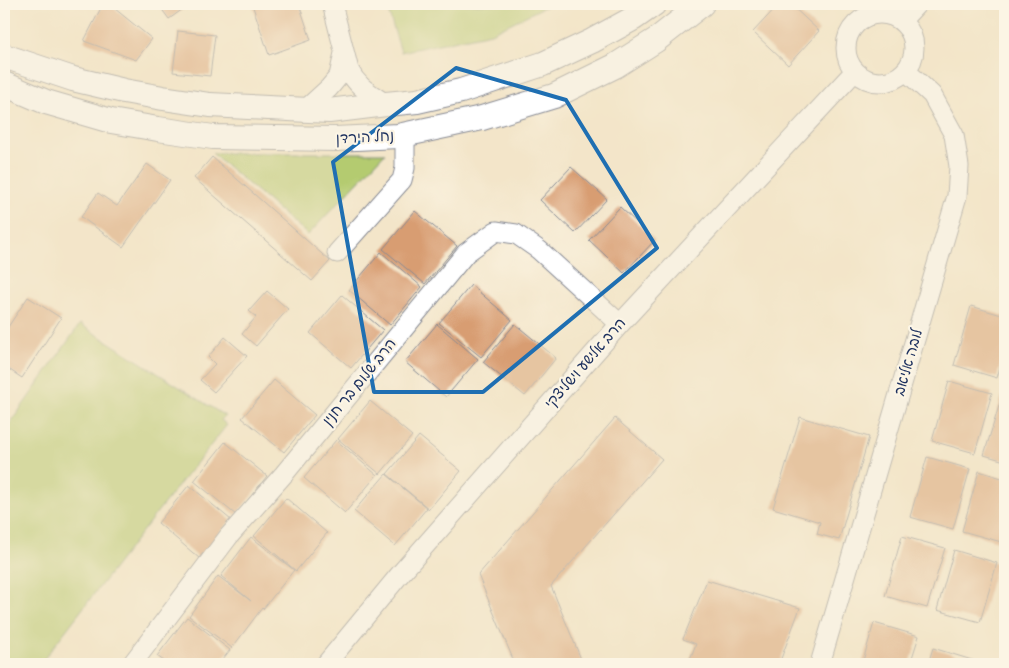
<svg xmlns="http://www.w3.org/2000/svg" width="1009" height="668" font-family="'Patrick Hand','Playpen Sans Hebrew',sans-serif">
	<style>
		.green { fill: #b4cb70; stroke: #687d67 }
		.building { fill: #d89d72 }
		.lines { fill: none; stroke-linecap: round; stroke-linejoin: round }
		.minor-casing { stroke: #878a94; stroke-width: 21 }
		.major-casing { stroke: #878a94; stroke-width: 26 }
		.minor { stroke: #fff; stroke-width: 19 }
		.major { stroke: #fff; stroke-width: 24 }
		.marked { fill: none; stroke: #1f6fb2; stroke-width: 4; stroke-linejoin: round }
		.labels { text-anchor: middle; stroke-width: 4.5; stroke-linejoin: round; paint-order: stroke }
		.street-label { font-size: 15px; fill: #1b2f5e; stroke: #fcf5e5 }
	</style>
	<rect width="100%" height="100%" fill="#fcf5e5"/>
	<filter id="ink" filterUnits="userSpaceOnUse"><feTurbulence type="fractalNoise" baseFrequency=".02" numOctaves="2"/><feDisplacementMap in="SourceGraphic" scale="10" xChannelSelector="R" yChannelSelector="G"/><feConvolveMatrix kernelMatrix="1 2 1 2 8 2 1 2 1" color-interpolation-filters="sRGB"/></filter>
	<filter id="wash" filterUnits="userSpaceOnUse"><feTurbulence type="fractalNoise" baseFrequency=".0096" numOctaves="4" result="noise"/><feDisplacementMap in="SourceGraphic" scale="20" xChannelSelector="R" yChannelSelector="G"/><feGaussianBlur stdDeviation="1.12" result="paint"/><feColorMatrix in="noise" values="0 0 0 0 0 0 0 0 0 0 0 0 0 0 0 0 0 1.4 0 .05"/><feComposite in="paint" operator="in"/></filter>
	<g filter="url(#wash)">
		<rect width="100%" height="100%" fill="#f3e5c9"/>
		<path class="green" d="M386 4H550L491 33 401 52Z
			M212 153H385L308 235Z
			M80 324 225 416 221 420 227 425 158 511 40 664H4V432Z"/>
		<g id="blocks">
			<path class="building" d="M103 4H109L152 39 136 60 84 41Z
				M158 4H190L169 19Z
				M252 4H299L311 40 269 55Z
				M779 4H790L819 31 788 65 753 32Z
				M178 31 215 35 210 76 173 72Z
				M212 157 330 261 312 281 194 178Z
				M147 164 170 180 123 247 81 217 98 193 117 206Z
				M571 167 607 199 575 233 540 200Z
				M620 207 655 240 624 273 589 240Z
				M415 211 457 246 425 284 383 249Z
				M381 252 422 287 390 325 349 290Z
				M471 285 512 320 481 357 439 323Z
				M267 291 288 309 256 346 242 334 256 317 249 311Z
				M342 295 383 330 351 368 310 333Z
				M28 297 61 318 22 378 4 366V333Z
				M971 306 1005 316V348L997 378 954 365Z
				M437 324 478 359 446 397 405 362Z
				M515 324 556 358 525 396 483 362Z
				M225 337 247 356 214 392 200 380 215 364 208 357Z
				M274 380 315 415 284 452 242 418Z
				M949 381 992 393 975 453 932 441Z
				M1002 396 1005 397V461L984 455Z
				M370 401 412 436 380 474 338 439Z
				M800 417 869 437 839 540 817 534 820 522 773 508Z
				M615 418 662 459 551 586 583 664H515L478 575Z
				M419 436 461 471 429 509 387 474Z
				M336 440 377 475 345 513 304 478Z
				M225 442 267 476 236 515 194 481Z
				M927 457 970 469 953 529 910 517Z
				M979 471 1005 479V543L962 531Z
				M386 474 427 508 395 546 354 511Z
				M189 485 231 520 199 558 158 523Z
				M286 498 327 533 296 571 254 536Z
				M902 536 945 548 927 608 885 596Z
				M251 537 294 570 263 609 262 608 232 648 189 616 218 576 251 601 221 576Z
				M954 550 997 563 980 622 937 610Z
				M707 580 800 608 779 664H688L696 644 683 639Z
				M187 617 230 650 219 664H168L157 656Z
				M874 623 919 636 910 664H862Z
				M933 648 985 664H928Z"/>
		</g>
	</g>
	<g filter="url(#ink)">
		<use href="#blocks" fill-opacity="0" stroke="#878a94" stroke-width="1"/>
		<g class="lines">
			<g class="minor-casing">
				<path id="minor" d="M332 4 349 70C358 88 370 93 386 104
					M846 48a34 34 0 1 1 68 0a34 34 0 1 1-68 0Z
					M901 21 917 4
					M305 110 329 88 339 76 344 53
					M337 253 402 180 405 168V134
					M132 664 229 536 284 474 466 253 496 231 516 234 539 250 620 324
					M326 664 401 573 620 324 855 71
					M820 664 957 196 959 166 954 135 932 95 906 71"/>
			</g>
			<g class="major-casing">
				<path id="major" d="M4 56 73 79 124 91 163 98 210 105 329 111 386 104 417 101 461 91 543 64 592 41 634 18 654 4
					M4 84 46 102 111 121 158 129 213 137 335 139 398 136 482 118 554 96 615 66 656 40 702 4"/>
			</g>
			<use href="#minor" class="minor"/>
			<use href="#major" class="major"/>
		</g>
	</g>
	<path d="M0 0H1009V668H0ZM456 68 566 100 657 248 483 392H374L333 162Z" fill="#f3e5c9" fill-opacity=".55" fill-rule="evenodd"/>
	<path class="marked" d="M456 68 566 100 657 248 483 392H374L333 162Z"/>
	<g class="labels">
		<g class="street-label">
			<text transform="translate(365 137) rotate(-3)" y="5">נחל הירדן</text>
			<text transform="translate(908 362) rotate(-74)" y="5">לובה אליאב</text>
			<text transform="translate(585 363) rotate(-49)" y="5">הרב אלישע וישליצקי</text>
			<text transform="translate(359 382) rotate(-51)" y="5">הרב שלום בר חנין</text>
		</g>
	</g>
	<rect width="1009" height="668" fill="none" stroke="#fcf5e5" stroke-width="20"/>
</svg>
